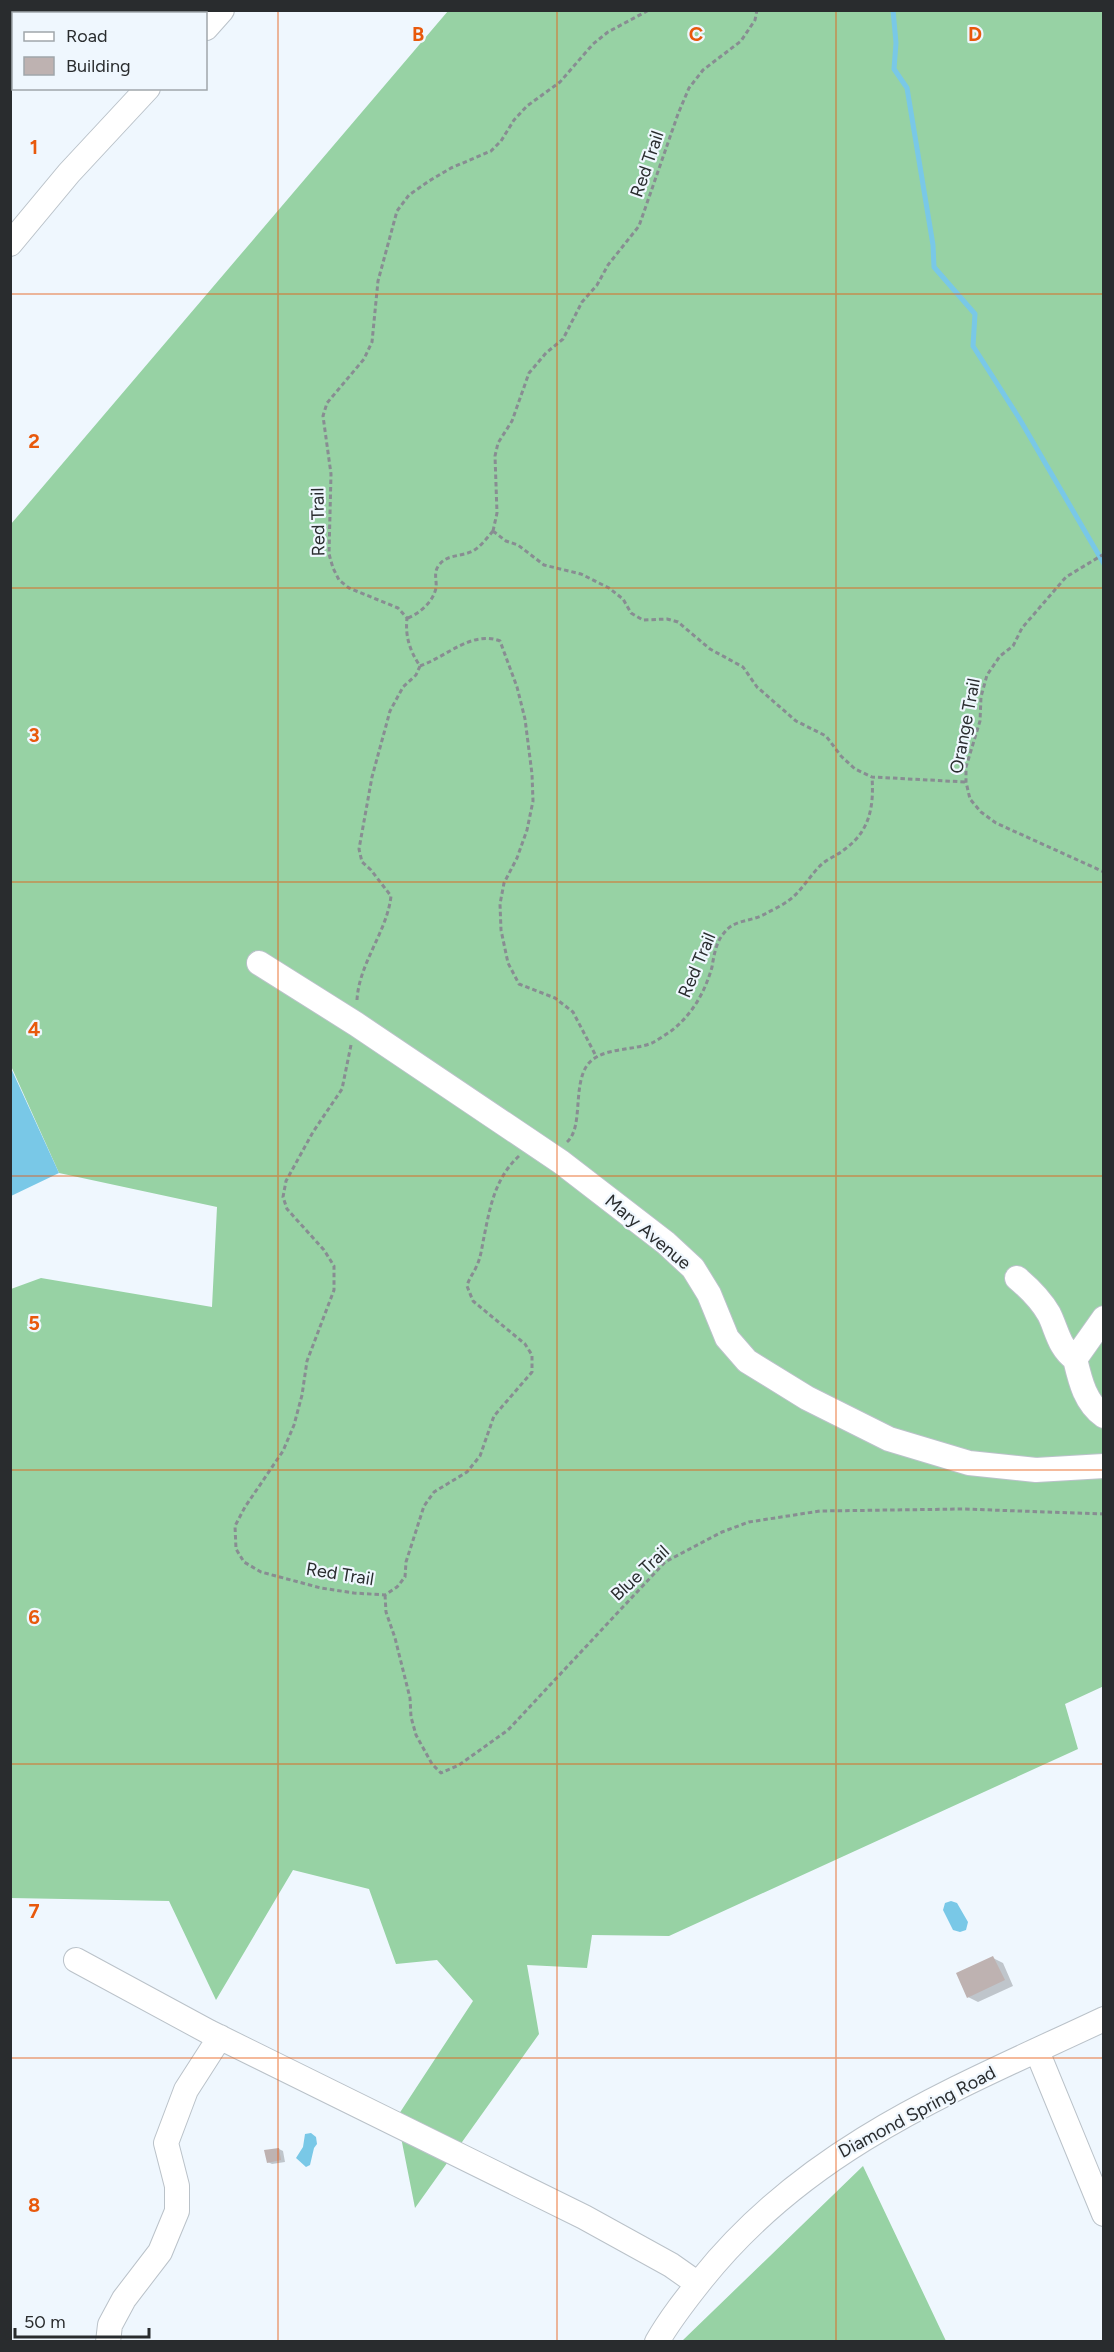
<svg xmlns="http://www.w3.org/2000/svg" width="1114" height="2352" font-family="Figtree,sans-serif">
	<style>
		.forest { fill: #97d2a4 }
		.water { fill: #79c8e7 }
		.shadow { fill: #0003 }
		.lines { fill: none; stroke-linecap: round; stroke-linejoin: round }
		.stream { stroke: #79c8e7; stroke-width: 5 }
		.building { fill: #beb2b1 }
		.minor-casing { stroke: #bac2c9; stroke-width: 26 }
		.path { stroke: #888d92; stroke-width: 3; stroke-dasharray: 4.5 3; stroke-linecap: butt }
		.minor { stroke: #fff; stroke-width: 24 }
		.grid { fill: none; stroke: #e8590c; stroke-width: 1.5; stroke-opacity: 0.55 }
		.labels { text-anchor: middle; stroke-width: 4.5; stroke-linejoin: round; paint-order: stroke }
		.street-label { font-size: 18px; fill: #292c2e; stroke: #eff7fe }
		.grid-label { font-size: 20px; text-anchor: middle; font-weight: bold; fill: #e8590c; stroke: #eff7fe; stroke-width: 4.5; stroke-linejoin: round; paint-order: stroke }
	</style>
	<rect width="100%" height="100%" fill="#eff7fe"/>
	<path class="forest" d="M448 11H1103L1104 1686 1065 1704 1078 1749 669 1936 592 1935 587 1968 527 1965 539 2034 415 2208 397 2117 473 2001 437 1960 396 1964 369 1889 293 1870 216 2000 169 1901 11 1898V1289L41 1278 212 1307 217 1207 59 1173 11 1066V524Z
		M863 2166 946 2341H682Z"/>
	<path class="water" d="M10 1066 59 1173 11 1196H10Z
		M951 1901 957 1903 968 1922 966 1930 960 1932 953 1930 943 1910 945 1903Z
		M311 2133 316 2137 317 2144 314 2148 310 2165 306 2167 296 2158 303 2147 305 2134Z"/>
	<path class="shadow" d="M993 1958 1003 1963 1013 1986 978 2002 968 1997Z
		M279 2149 283 2151 285 2162 272 2164 268 2162Z"/>
	<g class="lines">
		<path class="stream" d="M893 10 896 43 894 69 907 88 933 245 934 267 975 314 973 346 1019 418 1104 564"/>
	</g>
	<path class="building" d="M993 1956 1005 1980 967 1998 956 1973Z
		M279 2148 281 2160 267 2163 264 2150Z"/>
	<g class="lines">
		<g class="minor-casing">
			<path id="minor" d="M206 28 222 10
				M10 244 69 173 148 88
				M259 963 356 1024 561 1162 666 1243 693 1268 709 1294 727 1338 747 1361 807 1398 889 1439 969 1463 1036 1470 1104 1466
				M1017 1278C1030 1289 1041 1300 1049 1314 1057 1330 1059 1348 1075 1359
				M1104 1318 1075 1359C1080 1380 1085 1403 1104 1416
				M76 1960 209 2032 584 2217 671 2265 698 2284
				M1037 2051 1104 2214
				M108 2342 110 2325 124 2299 160 2252 177 2211V2186L166 2143 186 2090 220 2037
				M657 2342C670 2319 686 2299 702 2279 808 2146 955 2089 1104 2019"/>
		</g>
		<path class="path" d="M493 531 497 513 495 456 498 443 512 421 529 373 546 353 563 339 582 302 597 285 608 265 639 226 678 114 689 88 703 70 741 41 755 20 757 10
			M493 531 506 541 518 545 544 565 581 574 609 588 623 599 631 613 643 620 667 619 678 622 710 649 743 667 757 687 796 721 826 736 841 756 855 769 872 777 966 782
			M1104 554 1066 577 1022 628 1013 646 1000 656 987 675 981 697 980 721 966 767V782L970 799 981 812 996 823 1104 872
			M408 618C420 613 433 602 436 588 437 579 433 573 439 565 447 554 461 557 473 551 481 546 487 538 493 531
			M420 666C446 657 472 630 500 641L517 687 525 719 532 774 533 801 527 830 517 858 504 883 500 904 501 930 508 963 519 984 555 998 573 1012 597 1058
			M357 1000C359 963 387 932 391 896L371 870 362 862 359 849 372 777 390 711 403 687 416 675 420 666C410 651 405 637 407 618L398 608 349 588 339 580 333 568 329 554 331 474 323 416 327 403 364 359 372 342 378 281 397 211 409 195 429 181 451 168 491 151 501 141 514 120 527 106 560 82 593 44 608 32 649 10
			M351 1045 342 1089 313 1132 286 1181 283 1197 287 1209 324 1250 334 1266V1290L307 1361 302 1395 294 1425 283 1451 245 1507 235 1526 236 1549 244 1562 261 1572 321 1588 354 1593 385 1595 397 1587 405 1577 406 1562 424 1506 434 1492 467 1472 480 1456 494 1416 532 1372V1355L525 1344 473 1301 467 1286C469 1278 474 1273 477 1265 481 1257 482 1246 484 1237 490 1207 495 1178 519 1156
			M567 1142C584 1127 572 1085 588 1064 602 1047 633 1051 652 1043 658 1040 665 1035 671 1031 692 1015 705 992 712 967 714 955 716 942 724 933 734 919 751 922 765 914 772 910 781 906 788 901 802 891 810 875 822 864 829 858 838 855 845 849 870 831 874 806 872 777
			M385 1595 386 1612 395 1638 410 1698 411 1717 416 1735 432 1764 441 1773 459 1765 508 1730 665 1562 722 1532 749 1522 820 1511 963 1509 1104 1514"/>
		<use href="#minor" class="minor"/>
	</g>
	<path class="grid" d="M278 10V2342M557 10V2342M836 10V2342M10 294H1104M10 588H1104M10 882H1104M10 1176H1104M10 1470H1104M10 1764H1104M10 2058H1104"/>
	<g class="labels">
		<g class="street-label">
			<text transform="translate(647 164) rotate(-71)" y="6">Red Trail</text>
			<text transform="translate(318 522) rotate(-91)" y="6">Red Trail</text>
			<text transform="translate(965 726) rotate(-79)" y="6">Orange Trail</text>
			<text transform="translate(697 965) rotate(-67)" y="6">Red Trail</text>
			<text transform="translate(648 1232) rotate(40)" y="6">Mary Avenue</text>
			<text transform="translate(640 1573) rotate(-43)" y="6">Blue Trail</text>
			<text transform="translate(340 1574) rotate(9)" y="6">Red Trail</text>
			<text transform="translate(917 2112) rotate(-28)" y="6">Diamond Spring Road</text>
		</g>
	</g>
	<g class="grid-label">
		<text x="418" y="41">B</text>
		<text x="696" y="41">C</text>
		<text x="975" y="41">D</text>
		<text x="34" y="154">1</text>
		<text x="34" y="448">2</text>
		<text x="34" y="742">3</text>
		<text x="34" y="1036">4</text>
		<text x="34" y="1330">5</text>
		<text x="34" y="1624">6</text>
		<text x="34" y="1918">7</text>
		<text x="34" y="2212">8</text>
	</g>
	<rect width="1114" height="2352" fill="none" stroke="#292c2e" stroke-width="24"/>
	<rect x="12" y="12" width="195" height="78" fill="#eff7fe" stroke="#a0a6ab" stroke-width="1.5"/>
	<rect x="24" y="32" width="30" height="9" fill="#ffffff" stroke="#a0a6ab" stroke-width="1.5"/>
	<text x="66" y="42" font-size="18" fill="#292c2e">Road</text>
	<rect x="24" y="57" width="30" height="18" fill="#beb2b1" stroke="#a0a6ab" stroke-width="1.5"/>
	<text x="66" y="72" font-size="18" fill="#292c2e">Building</text>
	<path d="M15 2328v9h134v-9" fill="none" stroke="#292c2e" stroke-width="3"/>
	<text x="24" y="2328" font-size="18" fill="#292c2e" stroke="#eff7fe" stroke-width="4.5" paint-order="stroke">50 m</text>
</svg>
